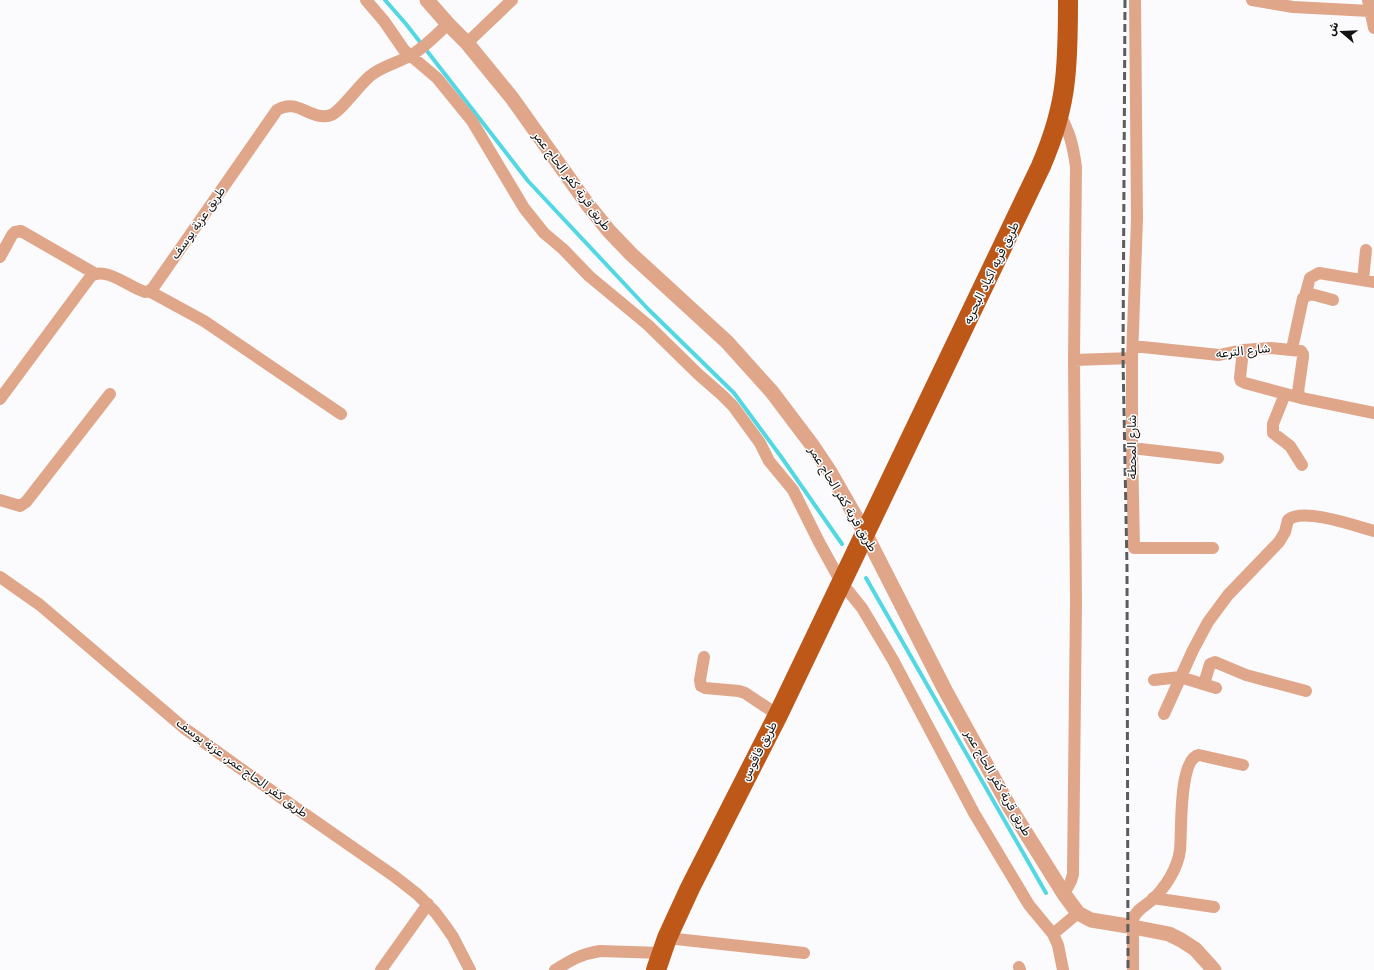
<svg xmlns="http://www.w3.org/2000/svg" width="1374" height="970" font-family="Rubik,Cairo,sans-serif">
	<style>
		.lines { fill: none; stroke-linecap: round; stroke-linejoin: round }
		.stream { stroke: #53d8e3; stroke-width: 4 }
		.minor { stroke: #e0a68a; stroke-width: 12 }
		.tertiary { stroke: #e0a68a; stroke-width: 15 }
		.primary { stroke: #be5818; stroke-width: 20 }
		.rail { stroke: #5c5c5d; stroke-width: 3; stroke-dasharray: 8 4; stroke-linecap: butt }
		.labels { text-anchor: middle; stroke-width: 3; stroke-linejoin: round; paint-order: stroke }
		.street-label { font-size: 12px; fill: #121213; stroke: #fff }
	</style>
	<rect width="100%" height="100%" fill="#fbfbfd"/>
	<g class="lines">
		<path class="stream" d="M385 0 406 24 528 181 648 309 734 393 782 458 842 544
			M866 578 1046 893"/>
		<path class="minor" d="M366 0 384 21 404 50 437 78 472 121 524 208 544 233 563 249 589 276 648 325 698 374 722 395 733 406 760 443 769 461 793 490 819 542 841 582 862 608 893 660 974 813 1029 905 1053 934 1058 945 1063 970
			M1135 0 1137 219 1132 358V448L1134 548H1213
			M1252 0 1293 7 1370 11
			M1368 0 1374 28
			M467 43 512 0
			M1059 113C1070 133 1073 145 1076 167L1074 360 1076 603 1073 874 1071 881 1064 894
			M0 257 12 235 15 232 21 231 94 273
			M1363 280 1366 250
			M149 291 204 321 341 414
			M1305 296 1310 278 1319 273 1374 282
			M1133 346 1219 355 1243 350 1271 348 1301 351 1303 354V357L1298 392 1301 398 1374 413
			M1292 349 1303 298 1311 294 1333 300
			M1243 350 1240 378 1241 381 1245 383 1301 398
			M1074 360 1132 358
			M1285 394 1273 424V433L1290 446 1302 465
			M0 399 91 276C106 266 130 288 145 292L149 291 153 288 277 110C298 97 311 122 331 115 340 112 360 84 370 76 383 65 399 63 413 54 426 46 437 34 448 24
			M1132 448 1218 458
			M0 500 20 506 26 502 110 394
			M0 577 40 605 184 728 283 799 394 876 417 894 435 912 444 924 453 937 470 970
			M704 657 700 680 701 686 705 688 739 691 745 693 778 715
			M1154 680 1180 677 1216 688
			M1204 684 1210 664 1215 662 1246 675 1306 691
			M1164 714 1193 650 1208 622 1228 595 1279 542 1285 532 1288 520C1303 507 1356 526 1374 531
			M1153 898 1214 907
			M1053 934 1078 913
			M667 938 804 953
			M1019 967 1020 970
			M381 970 428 904
			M555 970C571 960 581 954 600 951L661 953
			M1133 970V919C1136 910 1145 906 1152 900 1165 888 1178 868 1180 850 1182 833 1178 759 1199 755L1243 765"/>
		<path class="tertiary" d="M427 0 448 24 467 43 512 98 588 205 609 231 631 254 727 342 772 392 812 445 830 472 865 533 945 690 1009 806 1064 894 1078 913 1091 920 1128 926 1169 934 1181 940 1195 949 1214 970"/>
		<path class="primary" d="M656 970 667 938 690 888 778 715 1041 166C1053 138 1062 110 1065 80 1068 53 1068 27 1068 0"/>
		<path class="rail" d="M1125 0 1123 358 1127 567 1128 970"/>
	</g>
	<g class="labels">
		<g class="street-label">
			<text transform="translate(572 181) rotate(53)" y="4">طريق قرية كفر الحاج عمر</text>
			<text transform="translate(198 223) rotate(-55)" y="4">طريق عزبة يوسف</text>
			<text transform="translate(991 273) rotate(-64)" y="4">طريق قريه اكياد البحريه</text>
			<text transform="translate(1243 351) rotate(-6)" y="4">شارع الترعه</text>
			<text transform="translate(1132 447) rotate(-90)" y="4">شارع المحطة</text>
			<text transform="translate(843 499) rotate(59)" y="4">طريق قرية كفر الحاج عمر</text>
			<text transform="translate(759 751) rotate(-63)" y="4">طريق فاقوس</text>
			<text transform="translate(242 768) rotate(36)" y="4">طريق كفر الحاج عمر, عزبة يوسف</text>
			<text transform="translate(998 783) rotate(60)" y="4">طريق قرية كفر الحاج عمر</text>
		</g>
	</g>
	<g transform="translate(1342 32) rotate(289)" stroke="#ffffff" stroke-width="3" paint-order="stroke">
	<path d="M0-3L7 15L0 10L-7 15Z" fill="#121213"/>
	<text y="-6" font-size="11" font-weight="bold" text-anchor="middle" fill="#121213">ش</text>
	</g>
</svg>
